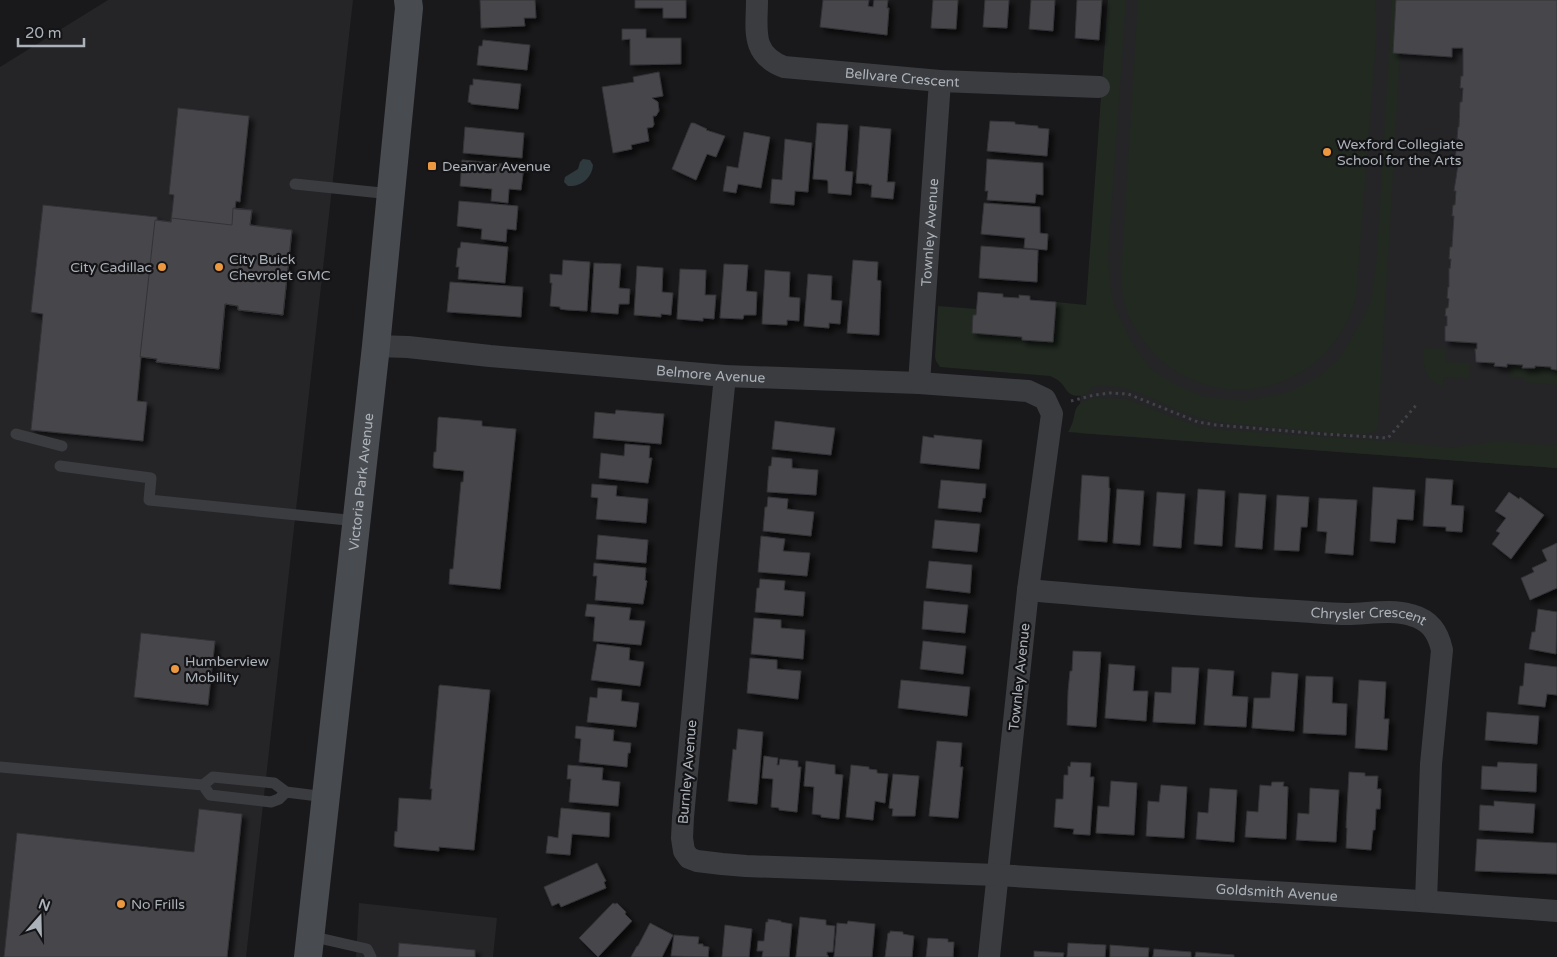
<svg xmlns="http://www.w3.org/2000/svg" width="1557" height="957" font-family="'Varela Round',sans-serif">
	<style>
		.built { fill: #252528 }
		.green { fill: #212921 }
		.water { fill: #2f3a3e }
		.building { fill: #46474b; stroke: #333337; filter: url(#shadow) }
		.lines { fill: none; stroke-linecap: round; stroke-linejoin: round }
		.path { stroke: #404347; stroke-width: 3; stroke-dasharray: 2.5 4; stroke-linecap: butt }
		.service { stroke: #3a3c40; stroke-width: 11 }
		.minor { stroke: #3a3c40; stroke-width: 22 }
		.secondary { stroke: #484b50; stroke-width: 28 }
		.poi-dot { fill: #eb9840; stroke: #141416; stroke-width: 2 }
		.labels { text-anchor: middle; stroke-width: 4.5; stroke-linejoin: round; paint-order: stroke }
		.street-label { font-size: 14px; fill: #acb2ba; stroke: #141416 }
		.poi-label { font-size: 14px; fill: #acb2ba; stroke: #141416; text-anchor: start }
	</style>
	<defs>
		<filter id="shadow"><feDropShadow dx="4.5" dy="4.5" stdDeviation="2.5" flood-color="#0009"/></filter>
	</defs>
	<rect width="100%" height="100%" fill="#19191b"/>
	<path class="built" d="M108 0H353L246 957H0V67Z
		M1108 0H1557V468L1078 433Z
		M359 903 497 918 493 957H356Z"/>
	<path class="green" d="M1108 0H1126L1108 258 1111 293 1116 310 1133 345 1152 370 1174 384 1204 397 1245 401 1287 393 1319 377 1340 358 1365 315 1372 297 1377 256 1392 0H1396L1393 53 1400 54 1378 427C1374 432 1369 434 1362 434 1329 435 1295 429 1262 426 1241 424 1218 424 1197 417 1162 407 1130 380 1092 387 1088 396 1075 399 1068 392 1065 389 1064 385 1060 382 1057 379 1054 378 1050 376L940 367 936 361 935 357 938 306 977 309 976 315H973L972 333 1022 337V340L1053 342 1056 302 1086 305Z
		M1138 0H1375L1376 12V41L1356 297C1325 411 1176 423 1128 314 1123 302 1122 289 1121 277Z
		M1423 348 1445 349V362L1470 363 1469 378 1444 377 1443 386C1424 381 1423 365 1423 348Z
		M1511 365H1523V368H1535V366L1551 367V369L1557 370V385L1525 382V378L1510 377Z
		M1095 398 1126 399 1185 422 1199 427 1224 430 1398 442 1452 448 1497 441 1557 446V468L1068 432C1080 414 1067 404 1095 398Z"/>
	<path class="water" d="M583 159 590 160 593 165C592 178 581 187 568 186L564 182 565 177 578 169 580 162Z"/>
	<path class="building" d="M480 0H535L536 18H524L525 26 481 28Z
		M635 0H686V18H663V8H635Z
		M823 0H869L868 6 873 7 874 0H888L887 8H889L887 35 820 27Z
		M933 0H958L956 29 931 28Z
		M985 0H1009L1007 28 983 27Z
		M1031 0H1055L1053 31 1029 29Z
		M1077 0H1102L1099 40 1075 38Z
		M1396 0H1557V370L1551 369V367L1535 366V368H1522L1523 365 1507 364V367L1494 366 1495 363 1476 362 1475 349H1477V343L1445 341V326H1447V316H1445L1446 308H1448L1449 299 1447 298 1448 287H1449V268L1450 269 1451 259H1449L1450 247H1452L1454 216H1452L1453 205H1455L1456 191H1454L1458 165H1455L1456 151H1458L1459 139H1457L1458 127H1459L1460 102H1462L1463 88H1460L1461 76H1463V48H1452V57L1393 53Z
		M622 29H646V38H681V64L630 65V39L622 40Z
		M483 40 530 45 527 70 477 65 479 46H482Z
		M659 72 663 96 652 98 658 102 659 111 656 116H653L654 125 653 126V127L647 128 649 141 631 145 632 149 613 153 602 87 634 82 633 77Z
		M473 79 521 84 518 109 471 104V103L468 102 470 85H473Z
		M178 108 249 116 240 202 236 201 235 209 252 210 250 225 292 230 283 315 238 310V306L225 304 219 369 156 362 157 359 141 357 137 401 147 402 143 441 31 430 43 314 31 312 43 205 157 217V220L171 222 174 195 169 194Z
		M990 121 1015 122V124L1038 126V128L1049 129 1047 156 987 151Z
		M691 123H694L707 129 706 130 725 136 716 157 707 154 696 180 672 169Z
		M817 123 848 125 845 171 853 172 851 195 828 193V182L827 180 813 179Z
		M860 126 891 129 887 182H895L893 199 871 197 872 185H869V184L856 183Z
		M465 127 524 133 522 158 463 153Z
		M744 132 770 137 761 188 738 184 736 193 723 191 727 166 738 168Z
		M785 139 812 143 808 192 795 191 794 205 770 203 772 179 782 180Z
		M987 159 1043 163V195L1036 194 1035 203 987 200 988 191H985Z
		M462 160 524 166 521 190 509 189 508 203 491 201 492 189 460 186Z
		M459 201 518 206 516 230 507 229 506 242 481 239 482 229 457 226Z
		M984 203 1040 207V233L1048 234 1047 250 1024 248 1025 238 981 234Z
		M233 208 252 210 250 225 292 230 283 315 238 310V306L225 304 219 369 156 362 157 359 140 357 155 220 171 222V218L232 225Z
		M461 242 508 247 505 283 458 279 459 267H456L458 248H460Z
		M981 246 1038 250 1037 282 979 278Z
		M563 260 590 262 587 311 567 310 560 309V307L550 306 552 283H550V274L562 275Z
		M853 260 878 262 877 280 881 281 879 335 847 333Z
		M594 263 621 264 619 288 630 289 629 304H619L618 314 591 312Z
		M724 264 748 265 746 291 757 292 756 315H744L743 319 720 318Z
		M637 266 663 268 662 292 673 293 671 315 661 314V317L634 315Z
		M680 269 706 270 705 295H716L714 319 703 318V321L677 319Z
		M765 270 790 272 789 297 800 298 799 321 787 320V325L762 324Z
		M808 274 832 276 831 300 842 301 840 324 829 323V328L804 326Z
		M450 282 523 287 521 317 447 312Z
		M978 292 1003 294V297L1019 298V295L1030 296V300L1056 302 1053 342 1022 340V337L972 333 973 315H976Z
		M616 410 664 414 661 444 593 438 595 412 615 414Z
		M439 417 482 421V426L516 429 500 589 449 584 450 569H453L461 482H463L464 471 434 468 433 466 434 452H436L438 418Z
		M775 421 835 428 831 455 772 449Z
		M934 435 982 440 979 469 920 463 923 436 934 438Z
		M625 444 650 446 649 458H652L648 483 599 478 601 453 624 456Z
		M772 457 792 459V468L818 470 816 495 767 492 769 466H771Z
		M1082 475 1109 477V488H1110L1107 542 1078 540Z
		M1426 478 1453 480 1451 505 1464 506 1462 532 1446 531V527L1423 526Z
		M941 480 986 484 985 498H983L981 512 938 508Z
		M592 484 617 486 616 496 648 499 646 523 596 519 598 498 591 497Z
		M1373 487 1415 490 1413 520 1397 519 1395 543 1370 541Z
		M1117 489 1144 491 1140 545 1113 543Z
		M1198 489 1225 491 1222 546 1194 544Z
		M1157 492 1185 494 1181 548 1153 546Z
		M1509 492 1519 499 1520 497 1544 515 1511 559 1492 544 1500 533 1496 531 1506 518 1495 511Z
		M1239 493 1266 495 1262 549 1235 547Z
		M1277 495 1309 497 1307 527H1301L1299 551 1274 550Z
		M768 497 788 499 787 509 814 512 811 536 763 531 765 507H767Z
		M1319 498 1357 500 1353 555 1325 553 1327 532 1317 531Z
		M935 520 980 524 977 552 932 548Z
		M598 535 648 540 646 563 596 559Z
		M761 536 785 539 783 551 810 553 807 576 758 572Z
		M1557 543V588L1530 600 1521 578 1534 572 1532 568 1547 561 1542 550Z
		M929 561 972 565 970 593 926 588Z
		M594 563 646 568 645 580 647 581 643 604 595 600 597 576H593Z
		M760 579 785 581 784 590 805 592 803 616 755 612 757 588H759Z
		M924 601 968 605 965 633 922 629Z
		M587 604 631 608 629 620 645 621 641 645 593 641 595 617 585 616Z
		M1538 609 1557 612 1556 654 1529 649 1532 632H1535Z
		M754 618 781 620V628L805 630 803 659 751 654Z
		M141 633 215 641 208 705 134 697Z
		M923 641 966 646 963 674 920 669Z
		M597 644 630 648 629 660 644 662 640 686 591 680Z
		M1073 651 1101 652 1096 727 1067 725 1068 691 1070 671H1072Z
		M750 658 777 660V669L801 671 798 699 747 693Z
		M1525 663 1557 667V695L1547 694 1545 707 1518 704 1520 686H1523Z
		M1109 664 1135 666 1133 691H1148L1146 721 1105 718Z
		M1172 667 1199 668 1195 724 1153 722 1155 692 1171 693Z
		M1208 669 1234 671 1232 696 1248 697 1246 727 1204 725Z
		M1272 672 1298 674 1294 731 1252 728 1254 698H1270Z
		M1306 676 1333 677 1332 703 1347 704 1346 735 1303 733Z
		M901 680 970 687 967 716 898 708Z
		M1359 680 1386 682 1384 719H1389L1387 750 1355 748Z
		M440 685 490 690 474 850 439 847V851L396 847 394 846 395 831 397 832 399 798 431 800 432 789H430L439 686Z
		M598 688 622 690 621 701 639 703 636 727 587 722 590 697 597 698Z
		M1487 712 1539 716 1537 744 1485 740Z
		M576 726 614 730 613 741 631 743 630 753H628L627 767 579 762 581 739 575 738Z
		M738 729 763 732 757 804 728 801 733 749 736 750Z
		M937 741 962 743 960 767H963L958 818 929 816Z
		M764 756 778 758 777 765H779L780 759 798 761V767H801L797 812 779 810V808L771 807 773 779 762 778Z
		M806 761 835 765V774L843 775 839 819 821 817V815L812 814 814 787 804 786Z
		M1071 762 1091 763 1090 777H1094L1090 835 1073 834 1074 829 1054 827 1056 799H1063L1064 775H1068V766L1070 767Z
		M1498 762 1537 764 1536 792 1481 789 1482 766 1497 767Z
		M568 765 603 768 602 780 620 782 618 806 569 802 571 779H567Z
		M851 765 869 767V769L877 770V773L888 774 885 803 875 801 873 820 846 817Z
		M1349 772 1365 773V776H1378L1377 789H1381L1380 809H1376L1375 830H1373L1371 850 1346 848 1347 828H1346Z
		M893 774 919 776 915 816H892L893 809 889 808Z
		M1111 781 1137 783 1134 835 1096 833 1098 806 1109 807Z
		M1272 782H1284L1283 786 1288 787 1286 839 1245 837 1247 811 1258 812 1260 785 1271 786Z
		M1161 785 1187 787 1184 838 1146 836 1148 801 1159 802Z
		M1210 788 1237 790 1234 842 1196 839 1198 812 1208 813Z
		M1310 788 1339 790 1336 842 1296 840 1298 813 1309 814Z
		M1494 801 1535 804 1533 833 1479 830 1480 805 1494 806Z
		M561 808 610 813 609 837 572 834 570 855 546 853 548 836 558 838Z
		M199 809 242 814 227 957H4L17 833 194 852Z
		M1477 839 1557 843V874L1475 871Z
		M597 863 606 881 604 882 606 888 561 907 559 903 552 906 544 887Z
		M613 903 615 904 617 903 626 912 625 914 632 921 598 957 579 938Z
		M800 917 826 920V925L835 926 833 952H827V955H828V957H796Z
		M768 919 781 921V922L792 924 789 957H762L763 951H757L758 941H764L766 922H768Z
		M848 921 875 924 872 957H834L837 923 847 924Z
		M650 923 673 935 662 957H631L637 946H638Z
		M725 925 752 929 749 957H722Z
		M890 931 903 932V934L914 936 912 957H885L888 933H890Z
		M674 935 699 937 698 944H703V946L709 947 708 957 671 956Z
		M928 938 948 939V942H954L953 957H926Z
		M399 943 475 950V957H398Z
		M1068 943 1106 945 1105 957H1067Z
		M1110 945 1149 948 1148 957H1110Z
		M1154 949 1191 952V957H1153Z
		M1034 951 1064 953 1063 957H1034Z
		M1196 952 1234 955V957H1195Z"/>
	<g class="lines">
		<path class="path" d="M1071 401 1094 395 1110 393 1128 394 1198 422 1216 425 1323 434 1388 438 1418 403"/>
		<path class="service" d="M295 184 391 194
			M16 434 62 446
			M60 466 151 478 149 500 357 521
			M0 767 203 785 213 777 274 783 286 792 326 797
			M203 785 210 795 271 802 279 799 286 792
			M310 936 367 949 371 957"/>
		<g class="minor">
			<path id="s1" d="M757 0C757 29 750 54 784 67L940 81 1099 87"/>
			<path id="s2" d="M376 346 408 347 490 356 725 376 919 383 1028 391 1045 399 1052 414 1028 590 989 957"/>
			<path id="s3" d="M725 376 706 565 683 817 682 838 684 851 689 858 697 861 722 864 746 866 997 875 1420 901 1557 911"/>
			<path id="s4" d="M919 383 940 81"/>
			<path id="s5" d="M1028 590C1118 598 1208 606 1297 611 1314 612 1330 614 1347 614 1368 614 1391 609 1411 615 1430 620 1438 632 1442 650L1431 764 1426 901"/>
		</g>
		<path class="secondary" id="s6" d="M308 957 376 346 409 8 408 0"/>
	</g>
	<g class="poi-dot">
		<circle cx="1327" cy="152" r="5"/>
		<rect x="427" y="161" width="10" height="10" rx="2.5"/>
		<circle cx="162" cy="267" r="5"/>
		<circle cx="219" cy="267" r="5"/>
		<circle cx="175" cy="669" r="5"/>
		<circle cx="121" cy="904" r="5"/>
	</g>
	<g class="labels">
		<g class="street-label">
			<text dy="5" stroke="none"><textPath href="#s1" startOffset="198">Bellvare Crescent</textPath></text>
			<text dy="5" stroke="none"><textPath href="#s4" startOffset="151">Townley Avenue</textPath></text>
			<text dy="5" stroke="none"><textPath href="#s2" startOffset="336">Belmore Avenue</textPath></text>
			<text dy="5" stroke="none"><textPath href="#s6" startOffset="478">Victoria Park Avenue</textPath></text>
			<text dy="5" stroke="none"><textPath href="#s5" startOffset="342">Chrysler Crescent</textPath></text>
			<text transform="translate(1019 677) rotate(-84)" y="5">Townley Avenue</text>
			<text transform="translate(687 772) rotate(-85)" y="5">Burnley Avenue</text>
			<text dy="5" stroke="none"><textPath href="#s3" startOffset="1075">Goldsmith Avenue</textPath></text>
		</g>
		<g class="poi-label">
			<text x="1337" y="149">Wexford Collegiate<tspan x="1337" dy="16">School for the Arts</tspan></text>
			<text x="442" y="171">Deanvar Avenue</text>
			<text x="229" y="264">City Buick<tspan x="229" dy="16">Chevrolet GMC</tspan></text>
			<text x="152" y="272" text-anchor="end">City Cadillac</text>
			<text x="185" y="666">Humberview<tspan x="185" dy="16">Mobility</tspan></text>
			<text x="131" y="909">No Frills</text>
		</g>
	</g>
	<g transform="translate(40 917) rotate(20)" stroke="#141416" stroke-width="4" paint-order="stroke">
	<path d="M0-4L9 19L0 12L-9 19Z" fill="#acb2ba"/>
	<text y="-8" font-size="14" font-weight="bold" text-anchor="middle" fill="#acb2ba">N</text>
	</g>
	<path d="M18 38v8h66v-8" fill="none" stroke="#acb2ba" stroke-width="2.5"/>
	<text x="25" y="38" font-size="15" fill="#acb2ba" stroke="#141416" stroke-width="4" paint-order="stroke">20 m</text>
</svg>
